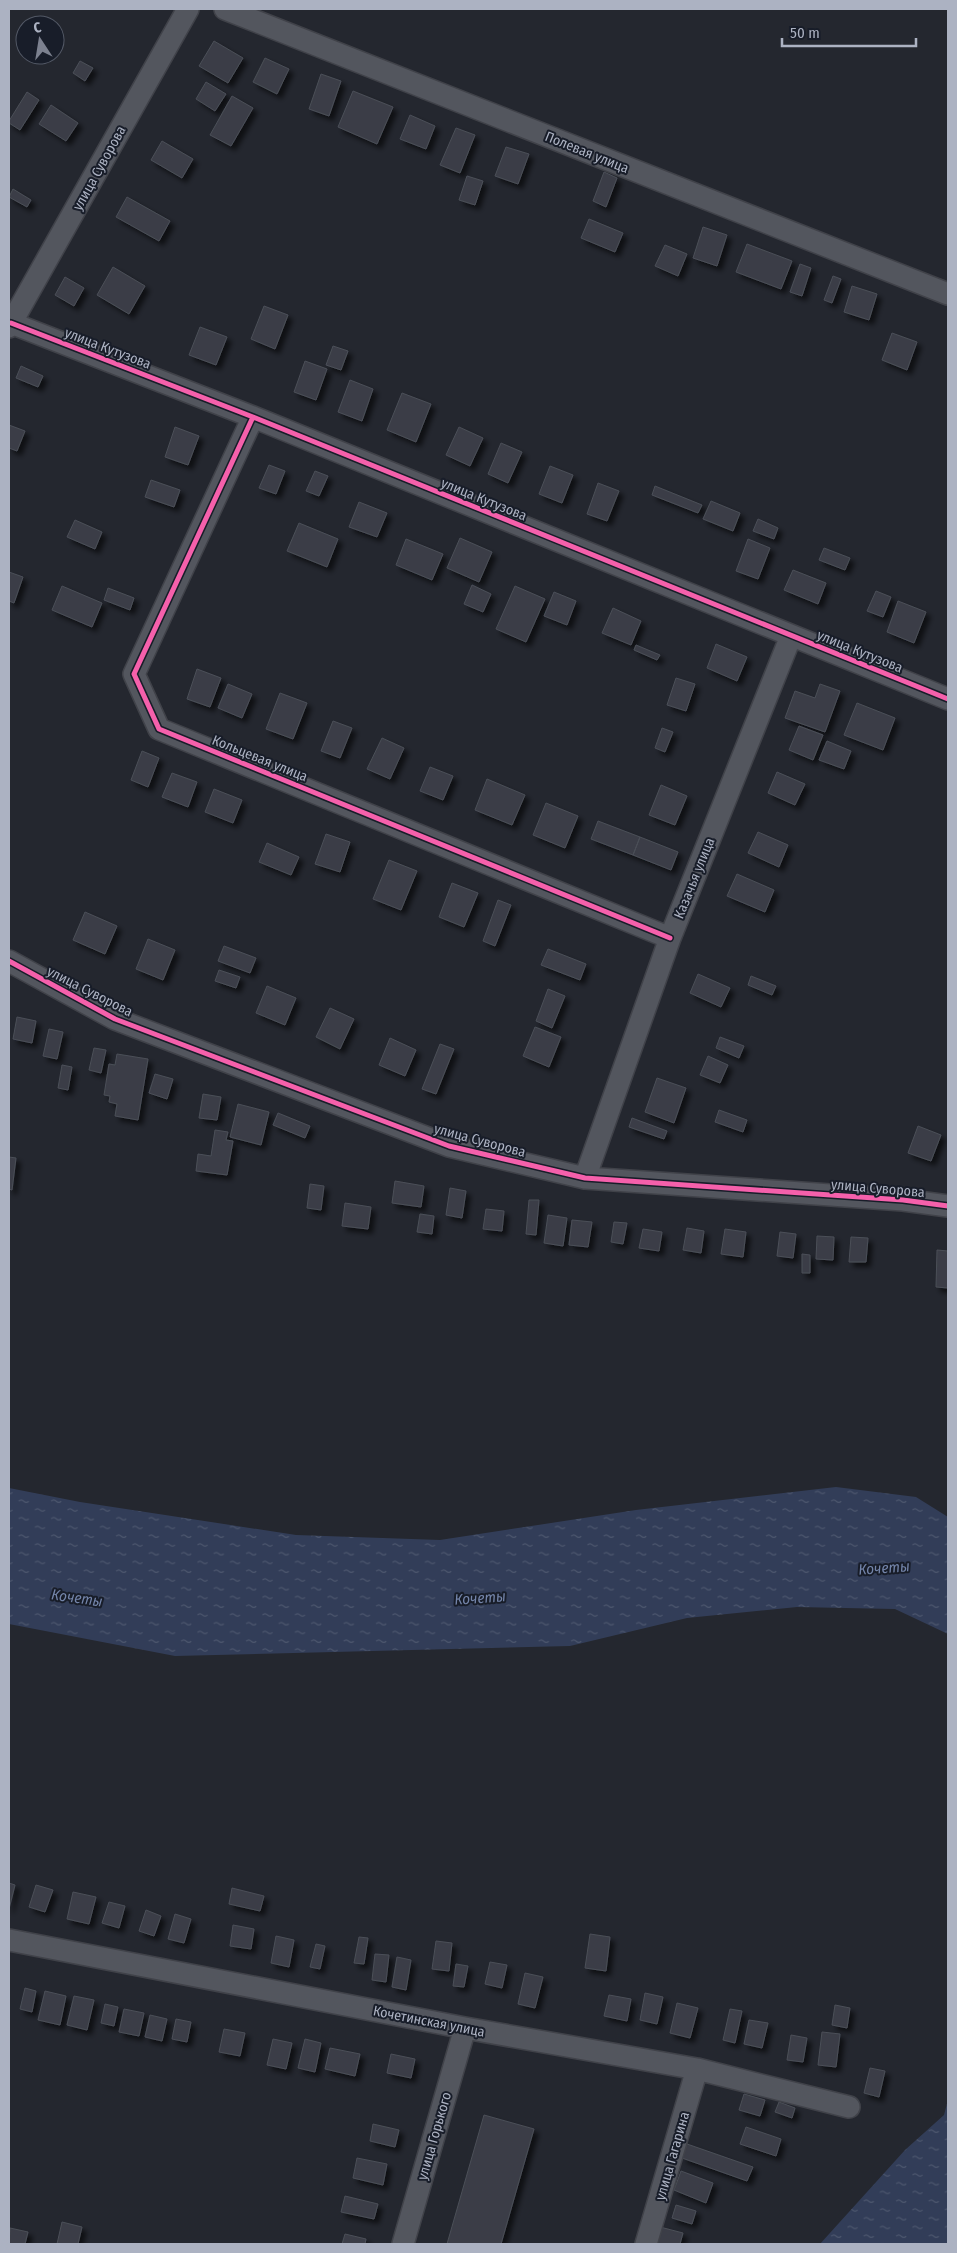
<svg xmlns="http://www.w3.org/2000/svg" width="957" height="2253" font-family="'Fira Sans Condensed',sans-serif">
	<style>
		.water { fill: url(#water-ripples) }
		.building { fill: #3b3e46; stroke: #4b4f58; filter: url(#shadow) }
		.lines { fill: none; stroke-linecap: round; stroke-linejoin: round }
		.street-casing { stroke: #404249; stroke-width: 24 }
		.street { stroke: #53565e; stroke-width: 21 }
		.cycleway-casing { stroke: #181d29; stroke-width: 8 }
		.cycleway { stroke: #f560ab; stroke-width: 5 }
		.labels { text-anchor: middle; stroke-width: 4; stroke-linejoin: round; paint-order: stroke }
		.street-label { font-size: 14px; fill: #acb2c2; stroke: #181d29 }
		.water-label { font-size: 15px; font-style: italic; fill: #7485aa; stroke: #181d29 }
	</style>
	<defs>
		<pattern id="water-ripples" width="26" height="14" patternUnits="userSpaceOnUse" patternTransform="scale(1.25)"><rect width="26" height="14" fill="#323d58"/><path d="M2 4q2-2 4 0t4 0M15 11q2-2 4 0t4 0" fill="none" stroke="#4d576e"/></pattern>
		<filter id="shadow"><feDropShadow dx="4.5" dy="4.5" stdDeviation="2.5" flood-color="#0009"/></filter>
	</defs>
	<rect width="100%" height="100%" fill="#24272f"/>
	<path class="water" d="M836 1487 916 1497 948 1517V1634L895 1609 797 1607 687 1618 570 1646 175 1656 9 1624V1488L80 1502 296 1535 440 1540 636 1510Z
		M948 2100V2244H820L905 2150 944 2115Z"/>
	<path class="building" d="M214 41 243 58 228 83 199 66Z
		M265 58 289 69 277 94 253 82Z
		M80 61 93 68 85 81 73 73Z
		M321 74 341 81 329 116 309 109Z
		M206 82 226 94 215 111 196 99Z
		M353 91 393 107 377 144 338 127Z
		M27 92 39 100 20 130 9 123V121Z
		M232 96 253 108 231 146 210 135Z
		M51 105 78 123 66 141 39 124Z
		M410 115 435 126 426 149 400 139Z
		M456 128 475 135 460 173 440 165Z
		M162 141 193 159 182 178 151 160Z
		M506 147 529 154 518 184 495 176Z
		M604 172 617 178 606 207 593 201Z
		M467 176 483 181 475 205 459 200Z
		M13 189 31 200 27 207 9 197Z
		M127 197 170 221 159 241 116 217Z
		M589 219 623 233 615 252 581 238Z
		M703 227 727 235 717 266 693 258Z
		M747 244 792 261 781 289 736 272Z
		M665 245 687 254 678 276 655 266Z
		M800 264 811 268 802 296 790 292Z
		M113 267 145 286 129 314 97 295Z
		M833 276 841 279 832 303 824 300Z
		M65 277 84 288 74 306 55 295Z
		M852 286 877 294 869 320 844 312Z
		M264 306 288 315 275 349 251 339Z
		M200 327 227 337 216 365 189 355Z
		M892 333 917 342 907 370 882 360Z
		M333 346 348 351 341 370 326 365Z
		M305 361 327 369 316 400 294 392Z
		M21 366 43 376 38 387 16 378Z
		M350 380 373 389 362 421 338 412Z
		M402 393 431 404 416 442 387 430Z
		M9 425 25 431 17 451 9 448Z
		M175 427 199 436 188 465 165 457Z
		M459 427 483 438 470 466 446 455Z
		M501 443 522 452 508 483 488 474Z
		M269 465 285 471 276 494 259 488Z
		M550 466 573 475 562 503 539 494Z
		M315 471 328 476 319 496 306 491Z
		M151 480 180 490 174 507 145 497Z
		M598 483 619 491 607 521 587 514Z
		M655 486 702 505 698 513 652 495Z
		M711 501 740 513 733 531 703 519Z
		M359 502 387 513 377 537 349 527Z
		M758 519 778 528 774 539 753 531Z
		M75 520 102 532 95 549 67 537Z
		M299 523 338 539 327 567 287 551Z
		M460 538 492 552 479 582 447 568Z
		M406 539 443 554 432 580 396 565Z
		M748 539 770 548 758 579 736 571Z
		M824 548 850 558 845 570 819 560Z
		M793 570 826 583 818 604 784 590Z
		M9 572 23 577 14 603 9 601Z
		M472 585 491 594 483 612 464 604Z
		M62 586 102 603 92 627 52 610Z
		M515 586 545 599 526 642 496 629Z
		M108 588 134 598 130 610 104 600Z
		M876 591 891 597 883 617 867 611Z
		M554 592 576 601 567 625 544 616Z
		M898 601 926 612 914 643 887 632Z
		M613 608 641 621 631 645 602 633Z
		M716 644 747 657 737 681 707 668Z
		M636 645 660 655 657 660 634 650Z
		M197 669 221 678 210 707 187 699Z
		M676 678 695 684 686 711 667 705Z
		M228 684 252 694 242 718 218 708Z
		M820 684 840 691 825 732 785 718 795 691 815 698Z
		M280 693 307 703 293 739 266 729Z
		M857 703 895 718 883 750 844 735Z
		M333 721 352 728 340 758 321 751Z
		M799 726 823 735 813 760 789 750Z
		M662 728 673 732 665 752 655 748Z
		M382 738 404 748 390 779 367 769Z
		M827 741 851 751 844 769 819 760Z
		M142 751 159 758 148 787 131 780Z
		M430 767 453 776 443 800 420 791Z
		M777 772 805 784 795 805 768 793Z
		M172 773 197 782 188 807 162 797Z
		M487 779 525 795 512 825 475 810Z
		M661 785 687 796 675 825 649 815Z
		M214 789 242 800 233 823 205 812Z
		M546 803 578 816 565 848 533 835Z
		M598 821 640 837 633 855 591 839Z
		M758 832 788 845 779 867 748 853Z
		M326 834 350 842 340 872 315 864Z
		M640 837 678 852 671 870 633 855Z
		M267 843 299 857 291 875 259 862Z
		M389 860 417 871 401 910 373 899Z
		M737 874 774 890 765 912 727 896Z
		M452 883 478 893 464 927 439 917Z
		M498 900 511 905 495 946 483 941Z
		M85 912 117 926 105 954 73 940Z
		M148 939 175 950 163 980 136 969Z
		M224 946 256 958 250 973 218 961Z
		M548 949 586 964 580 980 541 965Z
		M219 970 240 977 236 988 215 981Z
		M698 974 730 988 721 1007 690 993Z
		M751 976 776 986 772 995 748 985Z
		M267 986 296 998 285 1025 256 1013Z
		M548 989 565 996 552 1028 536 1021Z
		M330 1008 354 1019 340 1049 316 1037Z
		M17 1017 36 1021 32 1043 13 1039Z
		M535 1027 561 1037 549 1067 523 1056Z
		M49 1029 63 1032 57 1059 43 1056Z
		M720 1037 744 1046 739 1058 716 1048Z
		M390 1038 416 1050 405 1076 379 1065Z
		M440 1044 454 1049 436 1094 422 1089Z
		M94 1048 106 1050 101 1073 89 1070Z
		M117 1054 148 1059 138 1120 115 1116 117 1104 109 1102 110 1096 104 1095 109 1064 115 1065Z
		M708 1056 728 1065 720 1083 700 1075Z
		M62 1065 72 1067 68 1090 58 1088Z
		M155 1074 173 1079 167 1099 149 1093Z
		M657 1078 686 1088 674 1123 645 1112Z
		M203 1094 221 1097 217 1120 199 1118Z
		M238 1104 269 1112 261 1145 230 1137Z
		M719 1110 747 1120 743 1132 715 1122Z
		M278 1113 310 1126 305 1138 273 1125Z
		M632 1118 667 1131 664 1139 629 1127Z
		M918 1126 941 1135 931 1161 908 1153Z
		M215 1130 228 1132 226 1140 233 1141 227 1175 196 1171 198 1154 211 1156Z
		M9 1157 16 1158 12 1190 9 1189Z
		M395 1181 424 1186 421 1207 392 1203Z
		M310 1184 324 1186 321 1210 307 1208Z
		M450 1188 466 1191 462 1218 446 1215Z
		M529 1200H539L536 1235 526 1234Z
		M345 1203 371 1207 368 1229 342 1226Z
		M486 1209 504 1211 502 1231 483 1229Z
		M420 1214 434 1216 432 1234 417 1232Z
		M548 1215 567 1218 563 1246 544 1243Z
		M572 1220 592 1222 588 1247 569 1245Z
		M614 1222 627 1223 623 1244 611 1242Z
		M687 1228 704 1231 701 1253 683 1250Z
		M643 1229 662 1232 659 1251 639 1248Z
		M725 1229 746 1232 743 1257 721 1254Z
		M780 1232 796 1234 793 1258 777 1256Z
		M817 1236 834 1237 833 1260 816 1259Z
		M851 1237 868 1238 866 1262H849Z
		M937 1250 948 1251V1288L936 1287Z
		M802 1254 810 1255V1273H802Z
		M9 1883 15 1885 9 1909Z
		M36 1885 53 1890 45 1912 29 1907Z
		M232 1888 264 1896 260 1911 229 1904Z
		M73 1892 96 1897 89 1924 67 1919Z
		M109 1902 125 1906 119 1928 102 1923Z
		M146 1910 161 1916 154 1936 139 1931Z
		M175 1914 191 1919 184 1943 168 1939Z
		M233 1925 254 1929 251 1949 230 1946Z
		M590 1934 610 1937 606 1971 585 1968Z
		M276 1936 294 1940 289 1967 271 1963Z
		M359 1937 368 1938 364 1964 354 1963Z
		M436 1941 452 1943 449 1971 432 1969Z
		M316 1944 325 1946 320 1969 310 1967Z
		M375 1954 389 1955 386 1982 372 1980Z
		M397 1957 411 1960 406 1990 392 1987Z
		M490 1962 507 1965 502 1988 485 1984Z
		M456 1964 468 1966 464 1987 453 1986Z
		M525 1973 543 1977 535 2008 518 2004Z
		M25 1988 36 1991 32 2012 20 2009Z
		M45 1991 66 1996 60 2025 38 2020Z
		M645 1993 663 1997 657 2024 640 2020Z
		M609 1995 631 1999 627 2021 604 2016Z
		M74 1996 94 2000 87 2030 67 2025Z
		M677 2003 698 2008 690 2038 670 2033Z
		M105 2004 118 2007 114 2026 101 2023Z
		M835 2005 850 2008 847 2028 832 2025Z
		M124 2009 144 2013 139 2036 119 2032Z
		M730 2009 742 2011 735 2043 723 2040Z
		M150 2015 167 2019 162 2041 145 2037Z
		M176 2019 191 2022 187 2042 172 2039Z
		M749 2020 768 2023 762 2048 744 2044Z
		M224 2029 245 2033 240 2056 219 2052Z
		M822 2032 840 2034 836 2067 818 2065Z
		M791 2035 807 2038 803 2062 787 2060Z
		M273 2039 292 2043 286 2069 267 2065Z
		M305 2039 321 2043 315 2072 298 2068Z
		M330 2048 360 2054 355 2076 325 2069Z
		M391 2054 415 2059 411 2078 387 2073Z
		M870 2068 885 2071 879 2097 864 2093Z
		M744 2094 765 2100 760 2116 739 2110Z
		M779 2102 795 2108 792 2118 775 2112Z
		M484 2115 534 2129 501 2244H447Z
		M373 2124 399 2130 395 2147 370 2141Z
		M746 2127 781 2139 776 2156 740 2144Z
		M687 2144 753 2167 747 2181 682 2158Z
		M357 2158 387 2164 383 2185 353 2178Z
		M681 2171 713 2183 706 2203 674 2190Z
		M345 2196 378 2204 374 2219 341 2212Z
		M676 2205 696 2211 692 2224 672 2218Z
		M62 2222 82 2227 78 2244H57Z
		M660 2227 683 2233 680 2244H655Z
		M10 2228 28 2232 25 2244H9Z
		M345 2234 366 2239 365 2244H342Z"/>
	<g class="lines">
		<g class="street-casing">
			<path id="street" d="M225 9 948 294
				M11 323 253 417 948 699
				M9 327 188 9
				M253 417 134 674 159 729 670 938
				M9 961 115 1019 449 1146 585 1178 903 1200 948 1206
				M585 1178 670 938 791 636
				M9 1940 465 2028 697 2069 849 2107
				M403 2244 465 2028
				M646 2244 697 2069"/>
		</g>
		<use href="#street" class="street"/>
		<g class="cycleway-casing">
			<path id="cycleway" d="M11 323 253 417 948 699
				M253 417 134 674 159 729 670 938
				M9 961 115 1019 449 1146 585 1178 903 1200 948 1206"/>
		</g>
		<use href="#cycleway" class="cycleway"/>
	</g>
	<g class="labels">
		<g class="street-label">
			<text transform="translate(587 152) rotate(22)" y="5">Полевая улица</text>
			<text transform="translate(99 168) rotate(-61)" y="5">улица Суворова</text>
			<text transform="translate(108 348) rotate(21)" y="5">улица Кутузова</text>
			<text transform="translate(484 499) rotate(22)" y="5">улица Кутузова</text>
			<text transform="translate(860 651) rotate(22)" y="5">улица Кутузова</text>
			<text transform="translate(260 758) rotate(22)" y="5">Кольцевая улица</text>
			<text transform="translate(694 878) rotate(-68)" y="5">Казачья улица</text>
			<text transform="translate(90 991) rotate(27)" y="5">улица Суворова</text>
			<text transform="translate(480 1140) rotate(15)" y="5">улица Суворова</text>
			<text transform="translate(878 1188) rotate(5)" y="5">улица Суворова</text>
			<text transform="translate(429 2021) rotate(11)" y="5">Кочетинская улица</text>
			<text transform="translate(434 2136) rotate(-74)" y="5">улица Горького</text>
			<text transform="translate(672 2156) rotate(-74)" y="5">улица Гагарина</text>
		</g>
		<g class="water-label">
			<text transform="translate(884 1568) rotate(-4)" y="5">Кочеты</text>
			<text transform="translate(77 1598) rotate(8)" y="5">Кочеты</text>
			<text transform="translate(480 1598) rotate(-4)" y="5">Кочеты</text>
		</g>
	</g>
	<rect width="957" height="2253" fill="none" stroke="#acb2c2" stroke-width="20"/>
	<g transform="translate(40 40) rotate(348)"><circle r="24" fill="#181d29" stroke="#535966"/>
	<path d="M0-4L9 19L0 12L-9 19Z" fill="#7c818f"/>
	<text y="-8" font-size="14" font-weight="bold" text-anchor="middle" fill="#acb2c2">С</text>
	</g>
	<path d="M782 38v8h134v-8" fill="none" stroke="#acb2c2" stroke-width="2.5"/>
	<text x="790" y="38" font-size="15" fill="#acb2c2" stroke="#181d29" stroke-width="4" paint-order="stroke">50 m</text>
</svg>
